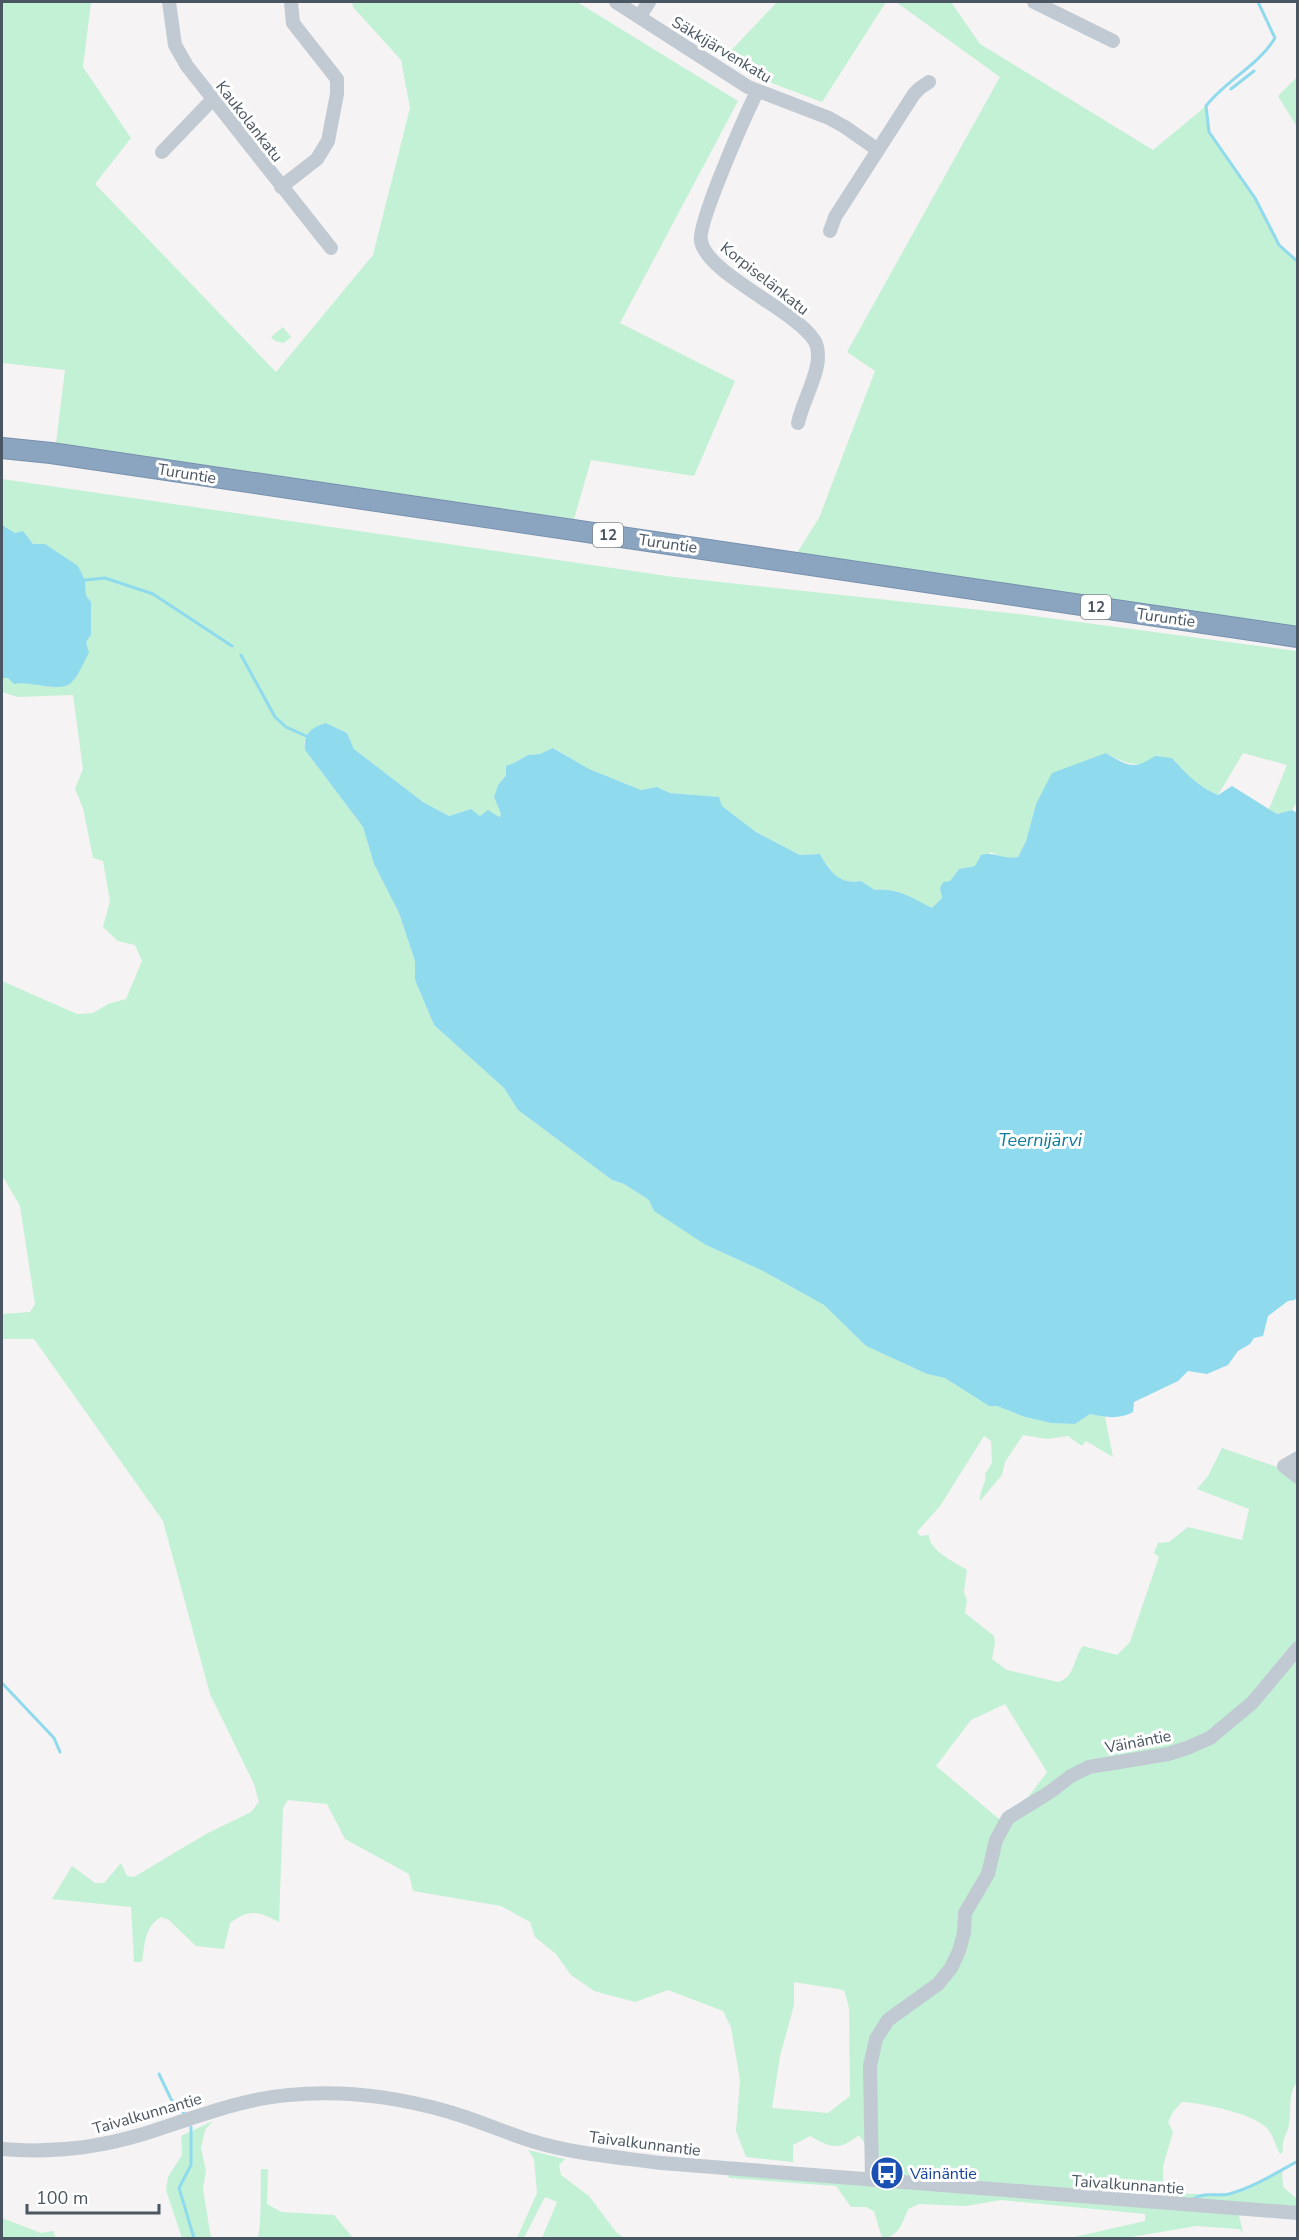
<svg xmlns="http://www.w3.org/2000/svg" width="1299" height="2240" font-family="'Nunito Sans',sans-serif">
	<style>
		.green { fill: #c3f1d5; fill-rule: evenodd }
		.water { fill: #90daee }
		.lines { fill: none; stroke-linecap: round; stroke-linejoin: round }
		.stream { stroke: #90daee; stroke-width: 3 }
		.highway-casing { stroke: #7690ad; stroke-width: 22 }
		.minor { stroke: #c1cad2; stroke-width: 14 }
		.highway { stroke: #8ba5c1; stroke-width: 20 }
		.labels { text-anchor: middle; stroke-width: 6; stroke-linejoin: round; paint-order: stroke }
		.shield { fill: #fff; stroke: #808990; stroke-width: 1.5 }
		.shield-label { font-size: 15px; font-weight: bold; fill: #4a5661 }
		.street-label { font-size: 16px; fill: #4a5661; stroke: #fff }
		.transit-label { font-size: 16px; fill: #164399; stroke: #fff; text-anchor: start }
		.water-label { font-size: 18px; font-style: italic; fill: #0c7c9b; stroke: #fff }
	</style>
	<rect width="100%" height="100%" fill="#f5f3f3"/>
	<path class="green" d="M2 2H91L83 67 131 138 95 184 276 372 373 255 410 108 401 60 353 7 352 2H577L738 101 620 323 735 381 694 476 591 460 574 519 56 443 65 370 2 363Z
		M777 2H886L822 102 751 75 725 57Z
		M896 2H951L980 44 1153 150 1206 106 1209 132 1255 198 1279 245 1297 262V631L797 553 819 518 875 371 847 352 1000 77Z
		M1297 77V127L1278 96Z
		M283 327 291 337 284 343 275 341 271 337Z
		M2 479 674 577 1019 614 1297 651 1298 801 1292 810 1277 814 1269 809 1287 765 1243 753 1218 795C1199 787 1185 774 1172 758 1141 765 1134 769 1106 753L1036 804 1026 841 1018 857 1007 859 991 852 975 866 959 869 950 881 940 888 942 898 932 909C913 898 896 887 875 890L861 881C840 885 829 871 820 854L800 855 756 832 722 806 718 797 670 793 657 787 641 790 588 769 554 748 540 754 528 755 514 763 498 785 494 797 501 814 498 817 480 816 471 809 449 816 423 802 354 749 347 733 326 723 304 742 305 750 363 827 374 864 399 913 415 961V980L434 1025 504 1088 518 1110 612 1180 624 1184 649 1200 706 1245 763 1271 824 1305 866 1346 927 1374 945 1378 989 1406H997L1025 1417 1051 1423 1075 1424 1090 1414 1105 1417 1113 1457 1086 1441 1082 1446 1068 1436 1047 1439 1023 1435 1005 1462 1002 1475 980 1501C979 1490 987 1484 985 1474L992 1463 991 1441 984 1436 940 1506 917 1532 920 1536 929 1535C929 1551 955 1562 967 1570L964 1592 967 1600 965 1613 994 1636 995 1643 992 1659 1007 1670 1058 1682C1075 1678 1073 1658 1083 1646L1117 1655 1130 1642 1159 1557 1154 1553 1158 1543 1169 1542 1188 1527 1242 1540 1249 1509 1197 1489 1208 1476 1222 1448 1283 1469 1297 1461 1298 2081C1287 2094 1292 2109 1289 2124 1287 2136 1281 2138 1283 2152L1280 2154C1276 2147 1274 2138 1270 2132 1260 2114 1201 2103 1182 2102L1173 2112 1168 2122 1173 2132 1163 2166V2193L1225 2195 1246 2189 1282 2170 1283 2187 1297 2199V2207L910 2177 880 2166 859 2135C839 2151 831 2148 810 2136L793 2145V2162L746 2157 736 2131 740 2080 731 2027 723 2011 668 1990 635 2002 594 1991 571 1975 556 1954 535 1937 530 1922 501 1906 413 1891 409 1874 345 1839 327 1804 288 1800 283 1808 279 1922C259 1912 250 1908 230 1923L224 1949 196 1946 169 1920 161 1917C144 1927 145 1944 142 1962H134L131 1907 52 1899 72 1866 95 1883H104L121 1863 127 1876 134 1877 206 1834 251 1812 259 1802 254 1784 210 1694 163 1521 34 1339H2V1314L30 1312 35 1304 20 1206 2 1175V981L77 1014 93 1013 108 1004 126 999 142 961 135 945 118 941 103 927 110 901 103 861 93 858 83 808 75 789 83 769 73 695 18 697 2 692V678H8L14 683 22 682 51 687 91 635V602L86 595 85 580 33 544 23 532 15 533 2 525ZM1005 1704 1047 1772 1029 1796 999 1819 936 1766 971 1720ZM794 1982 844 1990 849 2008 850 2096 828 2113 772 2108 780 2056 794 2005Z
		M213 2121 205 2130 201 2148 206 2171 203 2189 211 2238H182L166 2190 168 2177 182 2155 181 2136Z
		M528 2150 565 2159 559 2165 561 2175 589 2196 616 2232 624 2238H542L557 2202 545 2197 524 2238H517L537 2193 534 2159Z
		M261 2169H268L267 2204 281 2212 334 2215 353 2238H258C262 2216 260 2192 261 2169Z
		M731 2171 1239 2215 1243 2233 1239 2229 1196 2226 1125 2238H1070L1145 2221V2214L1001 2200 966 2206 919 2204 908 2209C903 2222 898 2238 882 2238L874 2211 866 2207H851L836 2186 729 2178 728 2173Z
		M2 2218 41 2233 53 2231 56 2238H2Z"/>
	<path class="water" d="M2 525 15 533 23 531 33 544H45L78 566 85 580 86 595 91 602V635L86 642 89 653C84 661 79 675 72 682 60 694 30 680 14 684L8 678H2Z
		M326 723 347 733 354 749 423 802 449 816 471 809 480 816 488 810 499 817 501 814 494 797 498 785 506 775V766L514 763 528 755 540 754 553 748 589 769 641 790 657 787 670 793 719 797 722 806 756 832 800 855 820 854C829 871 840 885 861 881L875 890C896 887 913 898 932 908L942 898 940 888 943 882 950 881 959 869 975 866 981 855C997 851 1001 860 1018 857L1026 841 1036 804 1052 773 1106 753C1126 765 1134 771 1155 756L1172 758C1185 773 1199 787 1218 795L1232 786 1277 814 1292 810 1297 813 1298 1295 1295 1300 1288 1301 1268 1316 1263 1336 1254 1338 1250 1344 1238 1351 1228 1365 1207 1374 1188 1371 1178 1381 1134 1402 1133 1412C1118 1420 1106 1417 1090 1414L1075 1424 1051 1423 1025 1417 997 1406H989L945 1378 927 1374 866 1346 824 1305 763 1271 706 1245 654 1211 649 1200 624 1184 612 1180 518 1110 504 1088 434 1025 415 980V961L399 913 374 864 363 827 305 750C303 734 312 727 326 723Z"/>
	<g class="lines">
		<path class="stream" d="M1258 2 1275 38C1258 66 1226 80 1206 106L1209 132 1255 198 1279 245 1298 262
			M1231 89 1254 71
			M85 580 105 578 153 594 232 646
			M241 655 275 717 286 727 306 736
			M2 1683 54 1738 60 1752
			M159 2074 171 2099 184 2113
			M191 2127V2165L179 2188 194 2238
			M1193 2199C1206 2191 1215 2197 1229 2194 1254 2187 1276 2173 1298 2161"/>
		<g class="highway-casing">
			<path id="highway" d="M2 448 51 453 1298 637"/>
		</g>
		<path class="minor" d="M169 2 175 45 187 66 331 248
			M616 2 748 87 829 118 845 127 878 150
			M1034 2 1113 41
			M639 17 649 2
			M757 92C746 114 697 224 701 241 707 274 795 310 814 340 817 344 818 352 818 357 818 376 802 403 798 423
			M162 152 212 100
			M281 187 317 159 328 141 337 94V79L293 23 291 2
			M830 231 835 217 914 94 920 88 929 82
			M1298 1458 1284 1466 1298 1477
			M2 2149C48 2153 96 2148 140 2135 189 2120 238 2099 289 2095 341 2090 396 2097 446 2111 475 2119 503 2132 532 2141 573 2154 618 2157 661 2163L1298 2213
			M872 2180 870 2066 876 2039 888 2020 938 1984 951 1968 959 1951 964 1933 965 1913 988 1874 996 1840 1008 1818 1050 1792 1071 1776 1089 1767 1168 1754 1187 1748 1210 1738 1252 1703 1298 1648"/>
		<use href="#highway" class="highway"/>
	</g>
	<defs>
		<g id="bus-disc" transform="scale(1.725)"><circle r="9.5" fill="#1a4fb4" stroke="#fff"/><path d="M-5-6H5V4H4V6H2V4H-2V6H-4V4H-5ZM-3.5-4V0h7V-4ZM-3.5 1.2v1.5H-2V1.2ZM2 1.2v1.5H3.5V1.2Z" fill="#fff"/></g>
	</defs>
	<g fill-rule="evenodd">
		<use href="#bus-disc" x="887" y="2173"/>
	</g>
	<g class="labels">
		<g class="shield">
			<rect x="593" y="523" width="30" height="24" rx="4.5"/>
			<rect x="1081" y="595" width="30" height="24" rx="4.5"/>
		</g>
		<g class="shield-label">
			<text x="608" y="540">12</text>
			<text x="1096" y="612">12</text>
		</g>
		<g class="street-label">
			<text transform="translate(722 49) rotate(31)" y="6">Säkkijärvenkatu</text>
			<text transform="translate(250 121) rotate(52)" y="6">Kaukolankatu</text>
			<text transform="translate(765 278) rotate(38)" y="6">Korpiselänkatu</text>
			<text transform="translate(187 473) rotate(9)" y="6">Turuntie</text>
			<text transform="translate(668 543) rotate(8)" y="6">Turuntie</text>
			<text transform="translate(1166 617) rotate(8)" y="6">Turuntie</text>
			<text transform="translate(1138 1741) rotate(-11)" y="6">Väinäntie</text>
			<text transform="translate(147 2113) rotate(-16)" y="6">Taivalkunnantie</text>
			<text transform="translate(645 2143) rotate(7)" y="6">Taivalkunnantie</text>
			<text transform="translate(1128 2184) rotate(4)" y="6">Taivalkunnantie</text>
		</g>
		<g class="transit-label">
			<text x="910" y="2179">Väinäntie</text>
		</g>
		<g class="water-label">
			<text x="1040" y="1146">Teernijärvi</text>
		</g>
	</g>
	<rect width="1299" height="2240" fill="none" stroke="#4a5661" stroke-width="6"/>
	<path d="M27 2204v9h132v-9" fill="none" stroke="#4a5661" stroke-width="3"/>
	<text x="36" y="2204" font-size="18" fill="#4a5661" stroke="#ffffff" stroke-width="4.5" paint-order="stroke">100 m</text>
</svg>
